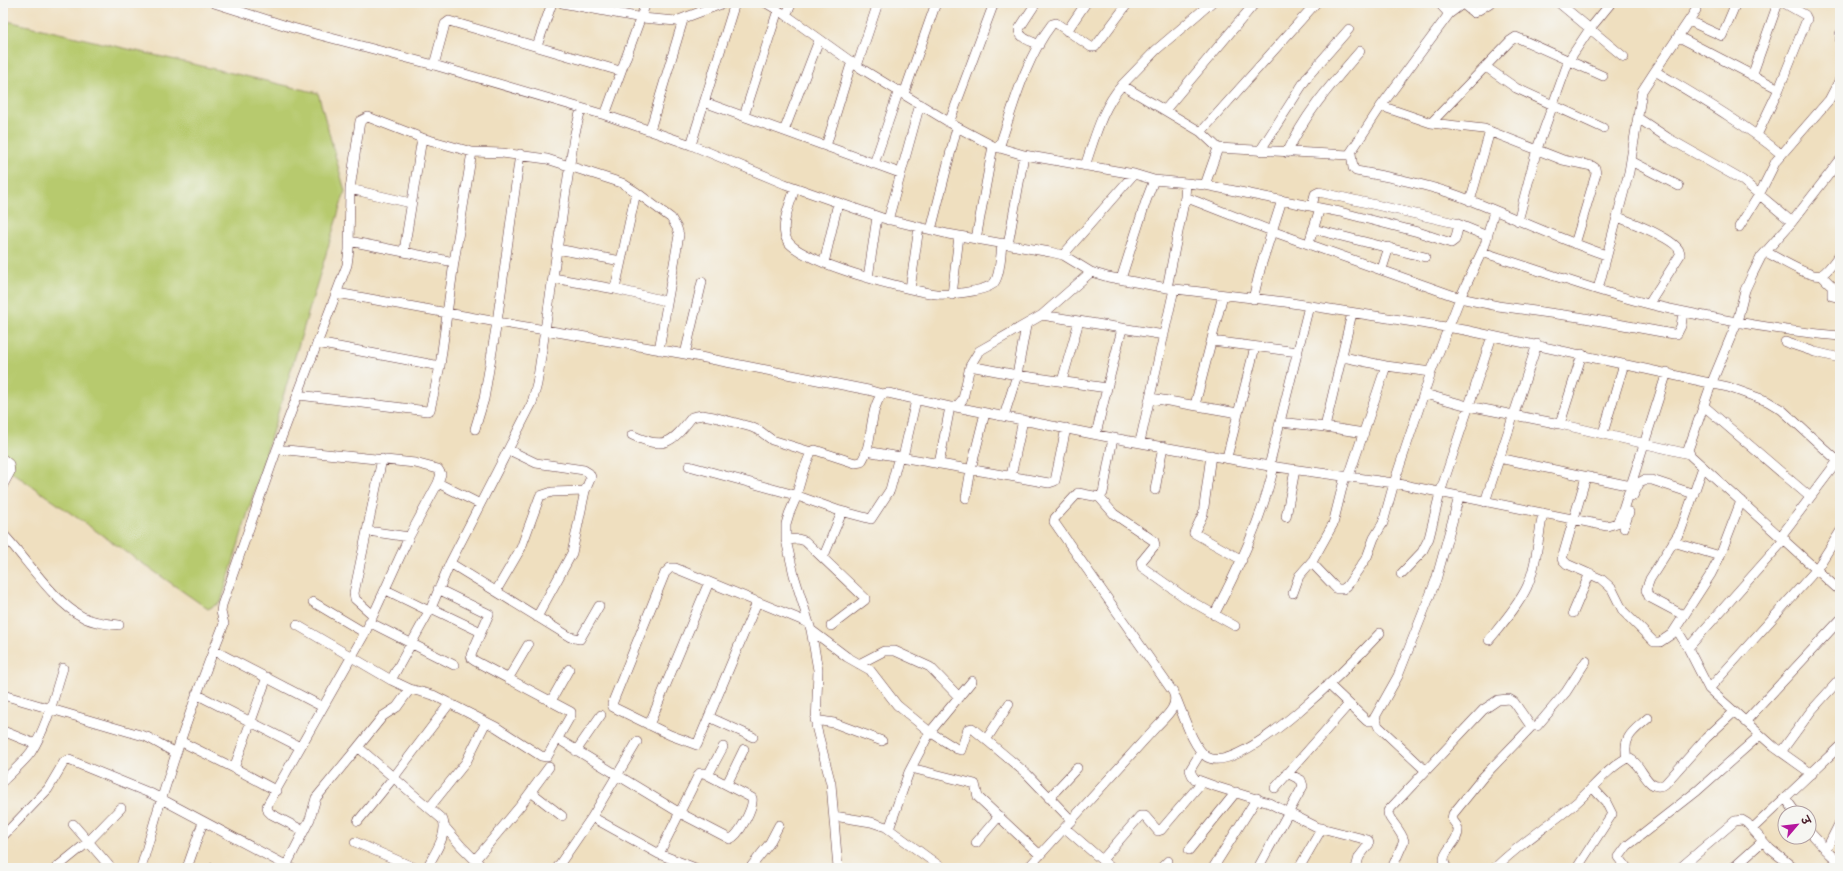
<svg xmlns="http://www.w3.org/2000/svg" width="1843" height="871" font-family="'Indie Flower','Playpen Sans Deva',sans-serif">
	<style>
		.green { fill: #b7ca6e; stroke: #80744c }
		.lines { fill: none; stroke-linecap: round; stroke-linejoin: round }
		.minor-casing { stroke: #633c41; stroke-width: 10 }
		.minor { stroke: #fff; stroke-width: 9 }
	</style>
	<rect width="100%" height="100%" fill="#f6f6f2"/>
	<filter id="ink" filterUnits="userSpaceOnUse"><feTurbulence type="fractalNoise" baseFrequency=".025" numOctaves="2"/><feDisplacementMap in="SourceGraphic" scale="8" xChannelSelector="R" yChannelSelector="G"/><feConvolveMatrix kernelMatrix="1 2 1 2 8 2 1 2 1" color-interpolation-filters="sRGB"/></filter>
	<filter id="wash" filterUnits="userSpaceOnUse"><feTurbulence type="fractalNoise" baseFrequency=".012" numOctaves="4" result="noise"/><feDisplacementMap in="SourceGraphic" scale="16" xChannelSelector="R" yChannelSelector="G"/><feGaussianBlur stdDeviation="0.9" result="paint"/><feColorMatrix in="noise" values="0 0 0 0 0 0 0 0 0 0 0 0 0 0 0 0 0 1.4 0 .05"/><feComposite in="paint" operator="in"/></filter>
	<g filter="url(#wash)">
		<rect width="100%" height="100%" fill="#efdfbf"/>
		<path class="green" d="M3 20 318 93 345 191 221 602 208 609 3 466Z"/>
	</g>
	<g filter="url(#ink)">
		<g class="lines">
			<g class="minor-casing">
				<path id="minor" d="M214 3 293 28 434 65 605 115 691 145 785 184 882 218 948 234 1050 252 1063 255 1091 272 1108 277 1167 288 1285 302 1465 330 1728 387 1767 401 1782 410 1840 463
					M562 3 642 18 676 21 724 3
					M766 3 786 15 857 66 957 127 993 146 1024 155 1134 174 1154 180 1186 183 1185 197 1167 288
					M1036 3 1019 29C1019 39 1032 41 1039 45
					M1439 3 1449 14
					M1559 3 1624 57
					M786 15 792 3
					M1689 21 1722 36 1736 3
					M1067 31 1086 3
					M1840 34V39
					M1679 37 1779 89
					M537 46 552 3
					M434 65 445 24 449 21 620 71
					M857 66 878 3
					M1486 67 1516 88 1603 128
					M1655 71 1696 10
					M1752 76 1778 3
					M1122 85 1156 50 1211 3
					M904 94 936 3
					M704 102 900 173
					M1381 106 1431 123 1484 129 1563 160 1592 166 1595 168 1596 174 1575 244
					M581 109 574 137 545 330 685 354 868 390 882 394
					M1165 110 1255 3
					M605 115 646 3
					M744 116 778 10
					M1638 118 1668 138 1742 180 1792 222
					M949 123 994 3
					M1431 123 1510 41 1516 37 1603 76
					M650 130 683 20
					M784 131 819 40
					M1201 132 1316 3
					M1757 135 1779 89 1807 19 1805 15 1784 3
					M691 145 735 3
					M826 146 852 61
					M999 148C1013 107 1025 59 1052 24L1056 23 1091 47H1095L1128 3
					M1260 151 1308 76 1349 29
					M1287 153C1306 112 1331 85 1360 51
					M1351 153 1353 168 1356 171C1391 177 1426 184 1459 196 1509 215 1556 238 1606 255
					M1840 160 1792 222 1761 257 1752 275 1745 290 1737 322 1712 382 1688 450 1691 456 1840 591
					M1631 161 1679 186
					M874 164 899 90
					M1085 166C1095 137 1102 108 1122 85L1201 132 1218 148 1349 155 1381 106 1449 14 1461 5H1464L1474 13 1490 3
					M1186 183 1205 185 1218 148
					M1205 185 1340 212 1418 232 1451 243 1455 240 1459 225
					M795 188C791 202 779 226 787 240 798 262 910 291 936 294 949 295 982 292 993 284 1000 278 1001 253 1002 243
					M350 189 411 203
					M1185 197 1277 233 1460 298 1498 306 1579 317 1673 334H1677L1681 326 1683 312
					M1470 201 1490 131
					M1312 206 1315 194 1319 192 1455 223 1487 236
					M1618 217C1630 222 1683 241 1680 255L1649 304
					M888 220 920 104
					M1518 221 1537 149 1569 60 1589 30 1611 3
					M1739 227 1759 195 1776 161 1829 100 1840 79
					M1313 229 1425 257
					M931 230 957 127
					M976 239 993 146
					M349 241 454 262
					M1309 243 1320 208
					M1008 245 1024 155
					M557 249 621 261
					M404 251 422 138
					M1482 252C1544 272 1606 295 1670 309 1726 321 1783 331 1840 336
					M1766 252C1776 257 1811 279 1821 275 1828 272 1835 260 1840 254
					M1063 255 1134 174
					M824 263 838 203
					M1382 269 1389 247
					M1821 275 1832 286V296L1840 298
					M553 278 615 289 666 301
					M868 278 877 217
					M1121 279 1146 201 1154 180
					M615 289 636 192
					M910 289 919 227
					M1598 289 1629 172 1642 91 1655 71C1698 97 1742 122 1781 154
					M337 293 497 322 520 154
					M952 295 959 236
					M1253 299 1261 266 1282 200
					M1042 315 1164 335
					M1212 341 1298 352
					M1785 342 1815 352 1840 358
					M317 343 440 366
					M685 354 702 282
					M1343 357 1386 366 1431 372
					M970 366 1017 375 1107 388 1096 434
					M1062 381 1079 321
					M1107 388 1122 329
					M1425 394 1468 406 1560 424 1689 454
					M299 395 427 411 430 410 440 366 454 262 472 152
					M1151 398 1238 413
					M1195 405 1223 295
					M1704 406 1810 497
					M956 407 963 399 970 366 979 351 1042 315 1091 272
					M1004 416 1017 375 1026 326
					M1280 422 1325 427 1364 433
					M1560 424 1582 354
					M1325 427 1352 313
					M1603 433 1624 364
					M632 435C664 450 671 444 692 417L702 415 714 417 751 427 760 431 772 440 811 452
					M1140 442 1174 289
					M509 450 536 463 584 470 589 473 591 477 585 491 572 553 537 617
					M866 451 1049 483 1055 481 1066 428
					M1211 455 1203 514 1194 533 1242 560
					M903 457 916 400
					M1227 457 1255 347
					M1499 458 1631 486
					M3 459 9 464 10 472 3 485
					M939 464 950 407
					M689 466 795 495 837 510 871 519 890 490 899 456
					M1269 466 1309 306
					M1011 476 1023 420
					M1349 476 1386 366
					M1586 477 1562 559 1567 564 1601 579 1608 585 1612 589 1623 611 1654 642H1660L1672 634 1711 574 1720 556 1741 501
					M438 483 480 504
					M1155 490 1163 446
					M1633 496 1640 482 1644 480H1652L1694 494
					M1099 497 1114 514 1154 541 1155 545 1141 562 1142 567 1187 599 1235 626
					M966 498 971 469 985 413
					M1485 502 1537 344
					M1286 517 1295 470
					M1624 528 1629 512
					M368 531 409 537
					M3 534C26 558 54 603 83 617 94 623 108 624 119 625
					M1781 536 1840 458
					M786 540 798 539 805 541 865 598V600L831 626
					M1673 542 1720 556
					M823 558 842 512
					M1311 562 1333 585 1337 589H1343L1347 586 1367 557 1374 538 1383 523 1394 483 1431 372 1460 298 1485 245 1494 211
					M450 563 570 637 580 639 599 606
					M1401 574 1422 552 1429 538 1440 493 1492 336
					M386 590 429 611
					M496 591 521 548 540 496 552 492 585 491
					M1293 593 1299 576 1313 560 1333 524 1345 476
					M313 602 365 633
					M757 602 697 745 670 735 613 707 612 704 665 573 670 568H675L809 623
					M431 608 481 632
					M1573 613 1590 573
					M373 615 355 599 354 593 382 459
					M1214 615C1239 567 1262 519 1274 466
					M1683 615 1649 597 1646 590 1650 579 1681 530 1703 467
					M369 622 454 665
					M297 625 391 680 410 689 433 695 496 727 541 756 547 757 571 715V712L475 661 472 659 471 655 489 614 438 589
					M1676 628 1688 648 1709 689 1774 747 1812 774
					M811 630 847 657 870 670 897 705 930 732 957 749 961 750 968 729 972 728 1027 774 1072 821
					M1489 640C1502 624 1518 606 1527 587 1537 564 1538 537 1543 513
					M1688 648 1785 539
					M213 650 323 707
					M859 664 884 651H895L930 667 959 697
					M267 677 234 768 277 791
					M508 679 528 645
					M391 680 431 608 450 563 532 403 537 384 545 330 497 322 484 399 475 429
					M1328 684 1367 721H1371L1375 717
					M410 689 397 707 383 716 358 747 443 820C448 835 434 854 427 868
					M1709 689 1816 570 1840 532
					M196 694 300 747
					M3 695 147 737 176 753
					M1176 698C1183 714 1193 748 1207 757 1241 778 1357 658 1380 633
					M551 701 569 669
					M709 717 753 737
					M815 720 834 723 882 741
					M1745 722 1840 620
					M649 725 709 582
					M3 731 35 744
					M558 739 680 813 730 839C739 836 754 807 752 798L704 773H700L699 774 659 854
					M986 740 1009 704
					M180 741 234 768
					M576 751 601 715
					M1201 752 1190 770 1192 775 1195 779 1214 786 1269 803 1317 827 1368 840 1369 844 1359 857 1356 868
					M1781 752 1811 711 1840 679
					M1627 758C1622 736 1634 731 1648 718
					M911 768 975 784 978 797 1040 855
					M1425 770 1378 726 1375 717 1398 676 1436 580 1459 497
					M708 775 723 747
					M3 781C12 772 23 763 31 752 47 727 54 696 63 668
					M727 784 744 749
					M1275 788 1349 704
					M531 792 562 816
					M1049 798 1077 768
					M1786 799 1796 813
					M430 807 466 762 486 722
					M834 816 871 822 886 827 942 868
					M592 817 659 854 695 868
					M358 821 394 777 449 704
					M73 824 111 868
					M444 826 461 846 483 868
					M1065 828 1111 868
					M889 829 909 772 930 732 972 681
					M1752 829 1840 746
					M304 831 271 814 268 811 267 806 365 633 409 537 438 483 441 474 438 469 415 463 277 449 347 265 349 250 350 189 360 121 368 117 422 138 472 152 502 153 547 159 622 183 636 192 671 218 677 228 679 235 659 350
					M1809 831 1830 854 1840 863
					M3 836 48 789 64 762 69 760 152 794 291 868
					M355 842 415 868
					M976 843 999 816
					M1189 850 1236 792
					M1826 850 1840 822
					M475 860 521 805 549 767
					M1102 860 1140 816H1145L1158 831 1161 830 1202 782
					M56 868 88 842 121 808
					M141 868C164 785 192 703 224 624L221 612 222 605 277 449
					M187 868 203 822
					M213 868H214
					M285 868 310 819 316 798 358 747
					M557 868 592 817 637 742
					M750 868 769 844 779 825
					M838 868 831 784 816 726 818 670 811 630 794 575 786 540V524L789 514 795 500 803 472 811 452 815 450 855 463 861 462C874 444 868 412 882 394L888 393 950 407H956L1113 438 1269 466 1394 483 1607 526 1617 523 1623 510 1667 372
					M1028 868 1156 727C1165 717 1180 706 1173 692L1054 522 1055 518 1078 493 1099 497 1103 493 1113 438
					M1161 868 1168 861
					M1213 868 1257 798
					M1258 868 1303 786 1301 780 1287 773
					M1299 868 1322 828
					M1392 868 1404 841C1401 829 1387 819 1388 811L1483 710 1498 700 1509 699 1514 702 1530 725 1532 726H1537L1566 692 1586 661
					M1447 868C1436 854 1459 844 1458 830 1458 825 1454 823 1452 819L1453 814 1483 777 1532 726
					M1495 868C1520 843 1550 825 1577 802 1593 788 1608 768 1627 758 1642 760 1646 795 1665 784L1706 738 1734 712
					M1577 868 1612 814 1606 802 1593 788
					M1627 868 1619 857 1627 846 1697 791 1760 735
					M1680 868 1735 821 1742 820 1747 823 1770 849 1794 868
					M1733 868 1763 841"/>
			</g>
			<use href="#minor" class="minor"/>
		</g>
	</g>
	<rect width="1843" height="871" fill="none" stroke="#f6f6f2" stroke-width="16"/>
	<g transform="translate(1797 825) rotate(62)"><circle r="19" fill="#f6f6f2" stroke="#b1a0a2"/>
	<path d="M0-3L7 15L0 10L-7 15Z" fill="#b5179e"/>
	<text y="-6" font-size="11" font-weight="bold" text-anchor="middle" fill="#4a1f2b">उ</text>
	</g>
</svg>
